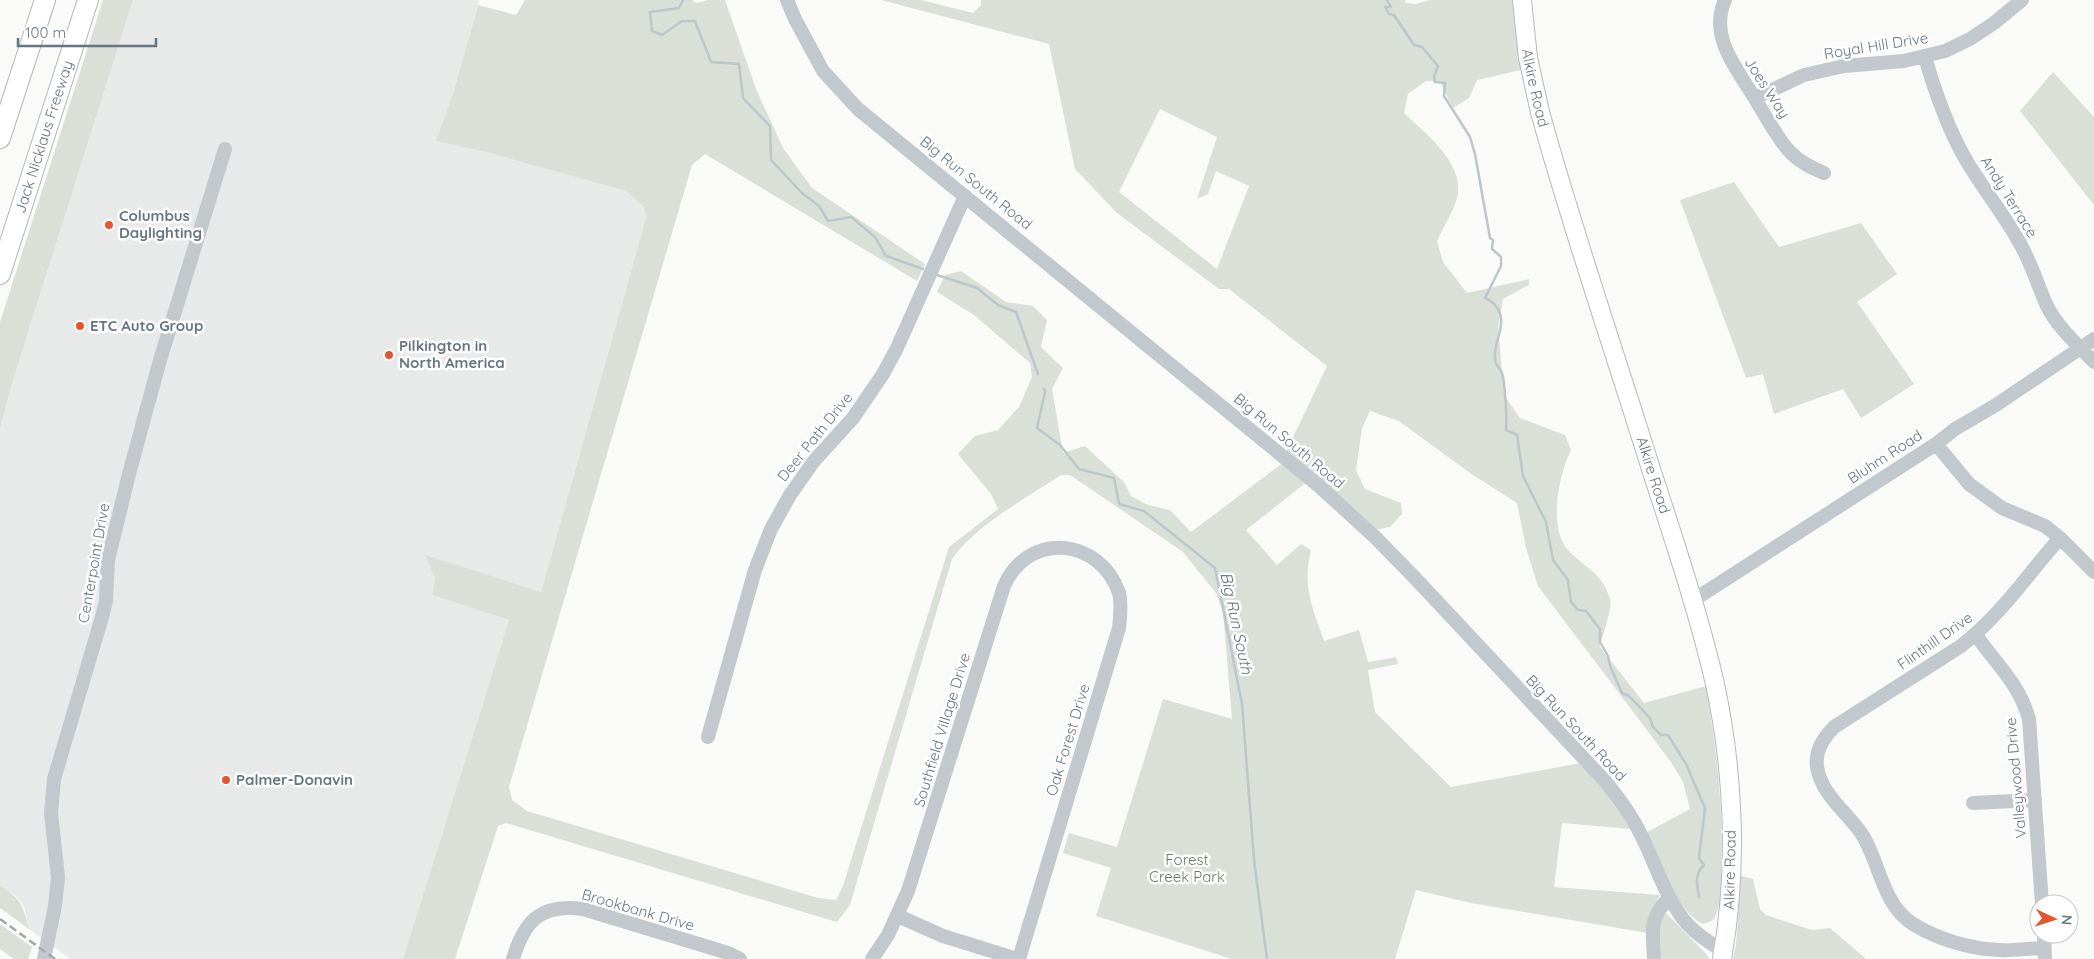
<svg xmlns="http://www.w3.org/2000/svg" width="2094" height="959" font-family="Quicksand,sans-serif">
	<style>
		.built { fill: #e8e9e9 }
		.green { fill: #dadfd7; fill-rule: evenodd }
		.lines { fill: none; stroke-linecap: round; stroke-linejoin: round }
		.stream { stroke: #bbc7cb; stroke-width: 2.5 }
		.major-casing { stroke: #b5babe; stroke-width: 20 }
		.highway-casing { stroke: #b4b9bd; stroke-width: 22 }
		.minor { stroke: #c3c8cc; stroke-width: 14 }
		.major { stroke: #fff; stroke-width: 18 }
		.highway { stroke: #fff; stroke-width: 20 }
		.rail { stroke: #a2aab0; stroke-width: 2.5; stroke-dasharray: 8 4; stroke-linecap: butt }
		.poi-dot { fill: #e4572e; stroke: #fff; stroke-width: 2 }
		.labels { text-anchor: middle; stroke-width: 5; stroke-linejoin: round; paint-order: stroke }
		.street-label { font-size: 15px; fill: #657683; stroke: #fff }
		.poi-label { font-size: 15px; font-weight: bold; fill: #657683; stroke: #fff; text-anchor: start }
		.park-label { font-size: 15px; fill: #687a64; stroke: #fff }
		.water-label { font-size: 16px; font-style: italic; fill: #60757c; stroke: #fff }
	</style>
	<rect width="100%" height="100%" fill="#fafaf8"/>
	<path class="built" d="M133 0H479L452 97 437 141 486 152 626 191 644 207 646 218 541 592 426 556 435 578 432 595 509 620 403 959H70L29 929 24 906 16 896 0 885V429L14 377Z"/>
	<path class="green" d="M103 0H133L14 377 0 429V322Z
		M525 0H692L696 3 708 0H725L756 89 783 148 812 188 925 264 917 281 705 154 692 165 509 787 512 800 527 811 818 898 836 900 843 886 949 547 998 509 991 494 958 454 975 436 998 430 1019 407 1032 377 1030 363 974 315 937 292 945 275 961 271 1006 302 1033 306 1047 320 1041 347 1063 368 1052 389 1063 453 1085 446 1124 482 1131 496 1148 505 1170 510 1191 532 1284 462 1308 481 1246 530 1277 565 1301 544 1311 550C1302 586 1312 607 1324 641L1359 630 1368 662 1396 657 1398 664 1368 670 1375 712 1451 787 1581 763 1609 793 1630 829 1562 823 1554 887 1660 895 1649 915 1648 933 1471 903 1416 890 1395 959H1232L1096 916 1111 868 1063 853 1069 833 1117 847 1163 699 1232 719 1223 612 1216 593 1183 552 1070 475H1061C1025 499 977 524 952 559L850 905 837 922 506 823 498 826 455 959H403L509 620 432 595 435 578 425 555 541 592 646 218 644 207 626 191 486 152 436 141 452 97 478 5 516 15Z
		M881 0H921L973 13 981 5V0H1405L1406 3 1416 4 1430 0H1513L1521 70 1477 80 1469 98 1453 108 1440 82 1426 81 1408 94 1404 113C1426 134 1466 164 1457 198 1453 213 1443 227 1437 241L1443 262 1467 293 1529 279V285L1503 299 1498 327 1504 395 1520 418 1565 435 1571 450C1559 474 1547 530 1569 551 1586 569 1602 572 1610 599 1613 607 1602 636 1600 647L1644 703 1706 686C1716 747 1724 807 1721 869 1721 887 1723 906 1712 921L1703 924C1675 910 1660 860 1647 832L1690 809 1683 782 1671 762 1538 586 1526 548 1517 503 1470 473 1399 421 1370 411 1362 428 1356 470 1365 489 1401 503 1402 514 1390 527 1376 530 1327 484 1286 452 1327 366 1229 289H1219L1117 213 1075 169 1049 44ZM1160 109 1217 137 1197 199 1208 194 1216 171 1249 186 1217 269 1119 192Z
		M2053 72 2094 117V205L2020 111Z
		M1734 182 1779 247 1861 223 1897 274 1857 302 1914 384 1861 418 1843 389 1774 414 1763 374 1746 378 1680 200Z
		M1741 876 1753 879 1760 909 1766 915 1812 930 1830 928 1866 959H1733L1736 945Z
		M0 885C21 899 23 905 29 929L0 908Z
		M1666 913 1707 955 1709 959H1660L1659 920Z
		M0 924 32 947 28 959H14L0 949Z"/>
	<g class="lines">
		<path class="stream" d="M683 0 679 8 650 12 652 31 662 35 682 21H695L711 62 739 64 743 98 770 126 771 160 802 193 819 206 828 221 851 217 875 237 886 256 923 269
			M1387 0 1391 7H1385L1389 14 1394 15 1414 45 1422 47 1438 66 1434 77 1435 82 1445 83 1444 96 1470 137 1475 154 1490 238 1493 240 1492 249 1501 257V266L1485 298C1493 301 1500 309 1501 318 1503 332 1493 345 1495 359 1495 365 1500 368 1502 373 1505 382 1507 419 1506 430L1517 435 1523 476 1546 522 1553 560 1568 580 1571 602 1578 610 1586 611 1600 629V642L1608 656 1610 666 1622 693 1629 696 1650 718 1653 727 1661 735H1668L1686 764 1705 808 1699 858 1704 865C1694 874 1697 885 1699 897
			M937 275 977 288 998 305 1016 312 1038 374
			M1044 389 1045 392 1037 428 1060 445 1079 469 1114 478 1119 504 1144 511 1215 568 1242 704 1254 860 1267 959"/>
		<g class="major-casing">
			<g id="major">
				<path id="s1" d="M1522 0 1528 58 1540 112C1573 232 1614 350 1651 469 1674 540 1698 611 1715 684 1734 773 1738 869 1722 959"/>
			</g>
		</g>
		<g class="highway-casing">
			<g id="highway">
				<path d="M0 138 45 0"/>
				<path id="s2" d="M0 274 88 0"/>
			</g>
		</g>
		<path class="minor" d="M787 0 795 19 823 71 858 109 1319 486 1376 538 1415 578 1605 781C1618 797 1630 813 1639 831 1655 861 1663 893 1684 920 1694 933 1710 943 1723 951
			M1725 0C1708 38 1739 71 1757 102 1766 117 1779 141 1791 153 1801 163 1812 168 1824 173
			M1925 57C1935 92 1947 127 1966 160 1982 187 2002 212 2018 240 2031 261 2037 284 2047 306 2058 328 2078 345 2094 362
			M1755 98 1804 75 1844 66 1904 61 1945 51 1970 39 1994 23 2022 0
			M1936 444 1969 484 2002 508 2045 526 2060 538 2094 572
			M1692 601 1936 444 1955 429 1996 405 2094 339
			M1976 635C1996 664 2019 683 2029 719L2042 904
			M708 737 755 570 771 529 790 495 814 461 853 418 883 374 897 348 965 196
			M1973 803 2035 800
			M898 916 943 936 1017 959
			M2044 934 2045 959
			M2044 948C2029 948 2014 951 1999 950 1970 949 1937 939 1913 924 1880 903 1880 858 1859 830 1844 810 1821 793 1817 767 1815 750 1823 739 1834 727L1961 646C2001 615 2027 575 2060 538
			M44 959 55 906 58 877 51 813 54 779 102 617 106 601 108 560 129 474 160 360 225 149
			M513 959C524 921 541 903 583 909L728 953 740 959
			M872 959 888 935 908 891 1004 586C1029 530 1100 538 1119 593 1122 604 1120 617 1119 628L1019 959
			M1654 959C1653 932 1648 919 1669 898"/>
		<use href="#major" class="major"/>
		<use href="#highway" class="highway"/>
		<path class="rail" d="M0 919 55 959"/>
	</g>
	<g class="poi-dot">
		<circle cx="109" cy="225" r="5"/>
		<circle cx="80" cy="326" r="5"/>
		<circle cx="389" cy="355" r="5"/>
		<circle cx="226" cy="780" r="5"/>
	</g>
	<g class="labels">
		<g class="street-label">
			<text transform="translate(1876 46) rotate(-9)" y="5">Royal Hill Drive</text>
			<text dy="5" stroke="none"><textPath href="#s1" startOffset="89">Alkire Road</textPath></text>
			<text transform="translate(1767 88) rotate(57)" y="5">Joes Way</text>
			<text dy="5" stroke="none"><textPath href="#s2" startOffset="144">Jack Nicklaus Freeway</textPath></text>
			<text transform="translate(976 183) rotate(39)" y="5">Big Run South Road</text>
			<text transform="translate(2009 197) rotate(58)" y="5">Andy Terrace</text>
			<text transform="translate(815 437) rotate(-51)" y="5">Deer Path Drive</text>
			<text transform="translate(1289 441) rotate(40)" y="5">Big Run South Road</text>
			<text transform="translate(1885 457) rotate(-33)" y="5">Bluhm Road</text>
			<text dy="5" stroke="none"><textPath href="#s1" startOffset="494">Alkire Road</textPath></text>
			<text transform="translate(94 563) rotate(-80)" y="5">Centerpoint Drive</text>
			<text transform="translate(1935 641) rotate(-35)" y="5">Flinthill Drive</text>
			<text transform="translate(1576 728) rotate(47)" y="5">Big Run South Road</text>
			<text transform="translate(942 730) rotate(-73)" y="5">Southfield Village Drive</text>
			<text transform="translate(1068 740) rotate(-73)" y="5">Oak Forest Drive</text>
			<text transform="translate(2016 778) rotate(-95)" y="5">Valleywood Drive</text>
			<text transform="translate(1730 870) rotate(-89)" y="5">Alkire Road</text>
			<text transform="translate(638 910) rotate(16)" y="5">Brookbank Drive</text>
		</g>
		<g class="poi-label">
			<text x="119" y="221">Columbus<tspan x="119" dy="17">Daylighting</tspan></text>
			<text x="90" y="331">ETC Auto Group</text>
			<text x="399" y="351">Pilkington in<tspan x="399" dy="17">North America</tspan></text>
			<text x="236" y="785">Palmer-Donavin</text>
		</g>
		<g class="park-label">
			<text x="1187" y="865">Forest<tspan x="1187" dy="17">Creek Park</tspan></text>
		</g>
		<g class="water-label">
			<text transform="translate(1237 623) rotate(78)" y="6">Big Run South</text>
		</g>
	</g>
	<g transform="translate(2054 919) rotate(94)"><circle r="24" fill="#ffffff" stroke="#c1c8cd"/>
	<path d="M0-4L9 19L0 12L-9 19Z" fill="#e4572e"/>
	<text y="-8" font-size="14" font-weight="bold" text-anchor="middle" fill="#657683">N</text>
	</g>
	<path d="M18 38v8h138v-8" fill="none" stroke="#657683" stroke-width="2.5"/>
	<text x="25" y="38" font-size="15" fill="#657683" stroke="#ffffff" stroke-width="4" paint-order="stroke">100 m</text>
</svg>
